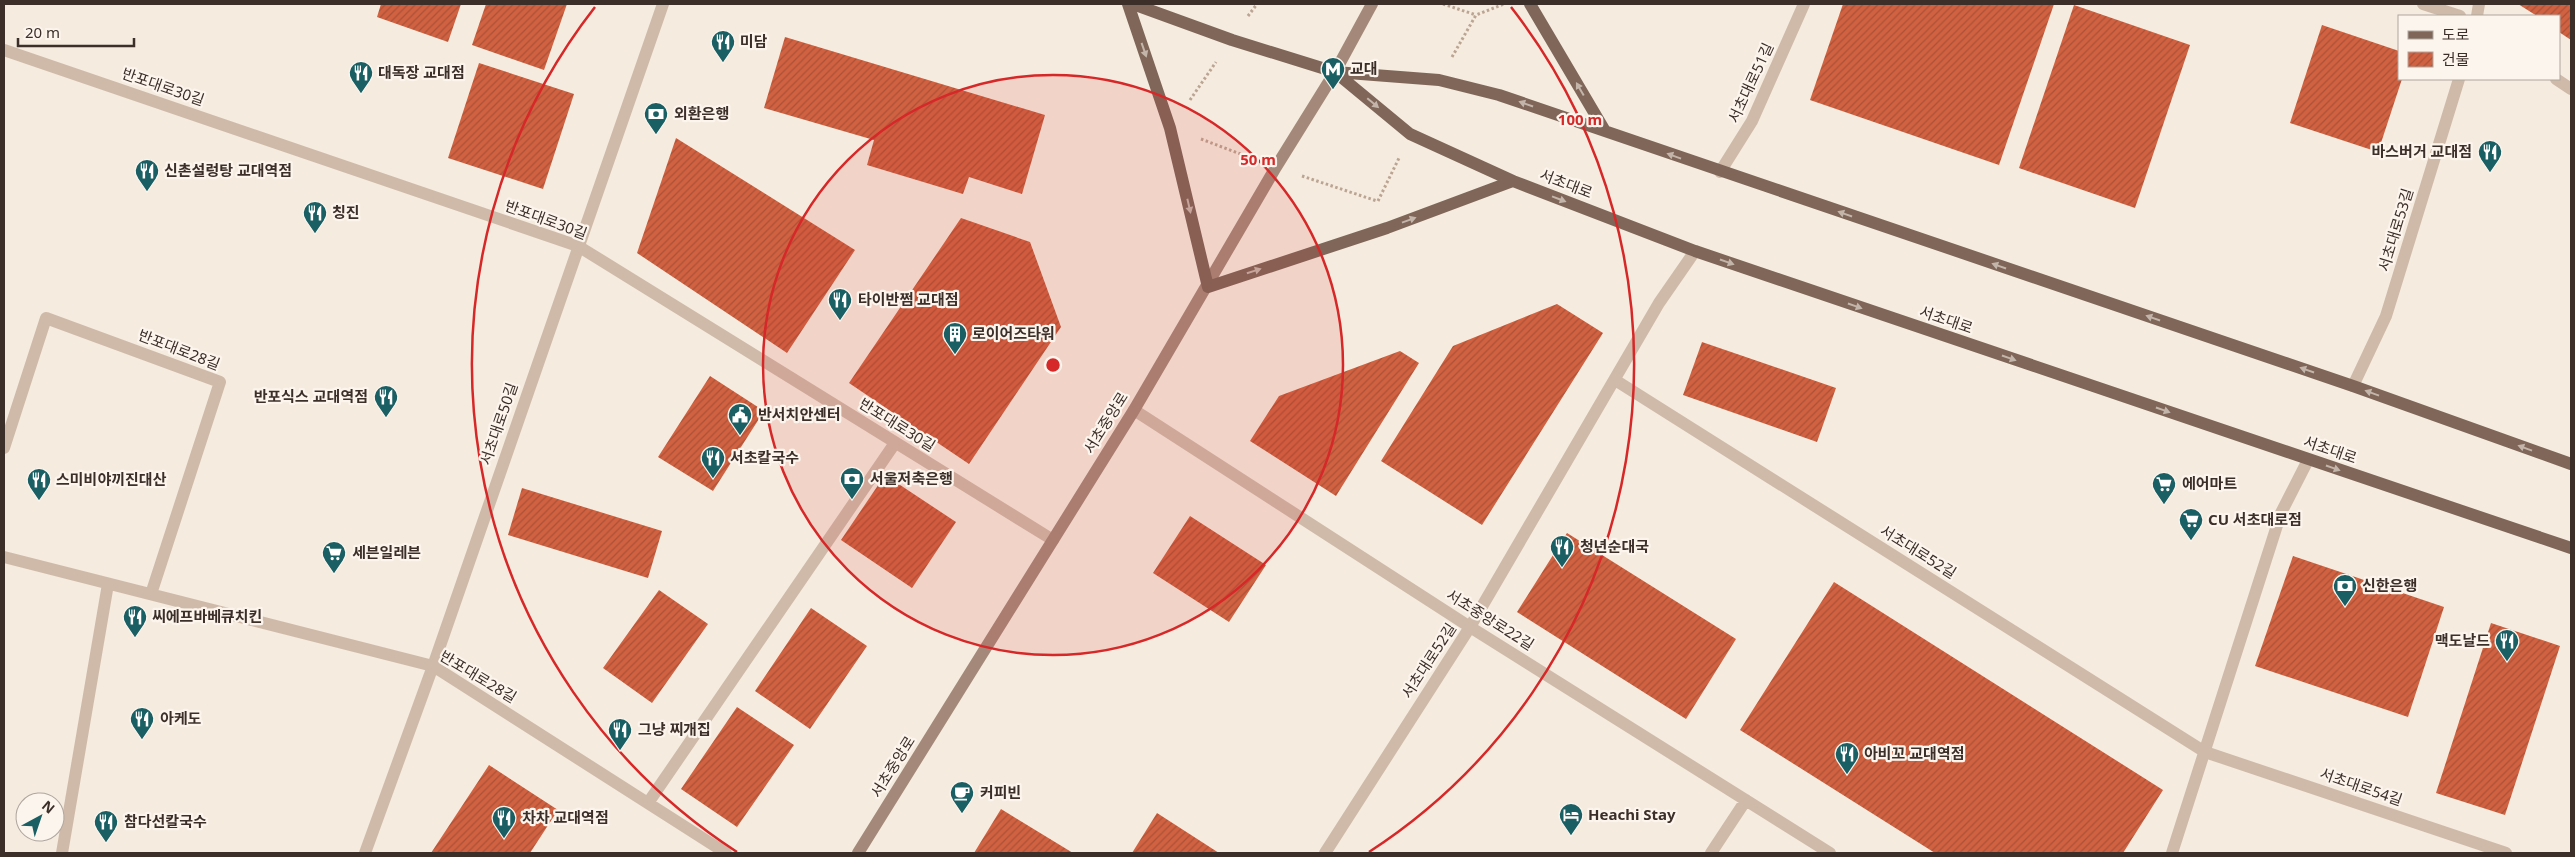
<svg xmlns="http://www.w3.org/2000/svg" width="2575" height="857" font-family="'Noto Sans','Noto Sans KR',sans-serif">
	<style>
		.building { fill: url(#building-hatch) }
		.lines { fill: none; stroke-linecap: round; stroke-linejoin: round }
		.path { stroke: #bca493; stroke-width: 3; stroke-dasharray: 2.5 2.5; stroke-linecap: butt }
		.street { stroke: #cfbaa9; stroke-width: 12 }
		.secondary { stroke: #a4897a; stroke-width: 12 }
		.primary { stroke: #7f6659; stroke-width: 12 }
		.oneway { fill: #c4b5aa }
		.ring { fill: none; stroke: #d62828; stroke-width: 2.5 }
		.labels { text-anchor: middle; stroke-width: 4.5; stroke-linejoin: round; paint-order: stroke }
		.poi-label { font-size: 15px; font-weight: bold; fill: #3c2f2a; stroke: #fcf5ed; text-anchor: start }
		.street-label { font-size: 15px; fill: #3c2f2a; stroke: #fcf5ed }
		.centre { fill: #d62828; stroke: #fcf5ed; stroke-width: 2.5 }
		.ring-label { font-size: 15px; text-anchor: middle; font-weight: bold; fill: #d62828; stroke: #fcf5ed; stroke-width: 4.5; stroke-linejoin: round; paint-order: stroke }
	</style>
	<defs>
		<pattern id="building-hatch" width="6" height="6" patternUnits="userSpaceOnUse" patternTransform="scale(1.25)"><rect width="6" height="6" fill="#d16241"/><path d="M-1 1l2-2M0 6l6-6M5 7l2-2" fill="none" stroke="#ab5137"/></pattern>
	</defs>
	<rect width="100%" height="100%" fill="#f5ebdf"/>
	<path class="building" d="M381 4H461L448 42 377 17Z
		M486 4H567L544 70 472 45Z
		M1843 4H2054L1999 165 1810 100Z
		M2518 4H2571V40L2559 32V16H2537Z
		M2074 5 2190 45 2135 208 2019 168Z
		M2322 25 2399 51V79H2402L2378 152 2290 123Z
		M785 37 1045 115 1022 194 969 177 963 194 867 165 874 140 764 108Z
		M479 63 574 94 543 189 448 158Z
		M676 138 855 250 787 353 637 253Z
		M961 218 1030 242 1061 327 969 464 849 383Z
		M1557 304 1603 333 1482 525 1381 461 1453 346Z
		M1702 342 1836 388 1817 442 1683 395Z
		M1400 351 1419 363 1336 496 1250 441 1279 396Z
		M710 376 764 411 713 491 658 457Z
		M885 475 956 522 912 588 841 540Z
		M522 488 662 531 648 578 508 535Z
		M1190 516 1266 565 1229 622 1153 573Z
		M1567 533 1736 639 1686 719 1517 612Z
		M2293 556 2444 607 2408 717 2255 666Z
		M1834 582 2163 790 2123 853H1935L1740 730Z
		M659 590 708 624 652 703 603 668Z
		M811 608 867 646 810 729 755 691Z
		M2491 623 2560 646 2505 815 2436 793Z
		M737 707 794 745 737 827 681 789Z
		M489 765 558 810 530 853H431Z
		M1001 809 1073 853H974Z
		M1157 813 1219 853H1132Z"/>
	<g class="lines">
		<path class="path" d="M1443 4 1476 15
			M1248 16 1257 4
			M1452 57 1476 15 1504 4
			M1190 100 1216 62
			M1201 139 1251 158
			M1302 176 1377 201
			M1378 201 1399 158"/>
		<path class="street" d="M2423 4 2460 16
			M2477 16 2479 4
			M4 50 578 246 1053 540
			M2556 79 2571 89
			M1720 172 1752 121 1804 4
			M1615 380 2205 752 2506 853
			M2353 386 2386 316 2459 79
			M1134 410 1470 627 1830 853
			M4 448 46 318 220 382 151 594
			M4 557 433 666 726 853
			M648 803 895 443
			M62 853 108 584
			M365 853 433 666 663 4
			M1325 853 1470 627 1659 303 1695 251
			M1711 853 1746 800
			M2172 853 2281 513 2308 460"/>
		<path class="secondary" d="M858 853 1134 410 1276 167 1335 72 1372 4"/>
		<path class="primary" d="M1128 4 1170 128 1208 287 1387 228 1513 181
			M1133 4 1232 40 1335 72 1439 80 1499 95 2353 386 2571 464
			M1530 4 1605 131
			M1335 72 1410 134 1513 181 1695 251 2571 548"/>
	</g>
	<defs><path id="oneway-solid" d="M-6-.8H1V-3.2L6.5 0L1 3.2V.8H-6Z" transform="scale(1.25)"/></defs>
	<g class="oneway">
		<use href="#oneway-solid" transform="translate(1144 50) rotate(71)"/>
		<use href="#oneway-solid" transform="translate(1580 89) rotate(-120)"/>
		<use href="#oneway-solid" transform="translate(1373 103) rotate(40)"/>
		<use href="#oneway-solid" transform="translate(1526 104) rotate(-161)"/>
		<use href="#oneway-solid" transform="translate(1674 156) rotate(-160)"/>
		<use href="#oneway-solid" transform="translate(1559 199) rotate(21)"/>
		<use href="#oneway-solid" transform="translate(1189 206) rotate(77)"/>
		<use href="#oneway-solid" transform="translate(1845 214) rotate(-161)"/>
		<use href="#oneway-solid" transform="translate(1409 220) rotate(-20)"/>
		<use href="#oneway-solid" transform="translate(1727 262) rotate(19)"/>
		<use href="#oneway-solid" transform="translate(1999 266) rotate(-161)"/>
		<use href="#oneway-solid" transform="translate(1254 271) rotate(-18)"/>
		<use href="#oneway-solid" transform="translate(1855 306) rotate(19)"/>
		<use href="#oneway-solid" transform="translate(2153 318) rotate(-161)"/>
		<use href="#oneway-solid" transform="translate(2009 358) rotate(19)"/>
		<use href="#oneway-solid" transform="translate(2307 370) rotate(-161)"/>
		<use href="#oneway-solid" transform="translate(2372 393) rotate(-160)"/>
		<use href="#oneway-solid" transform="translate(2163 410) rotate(19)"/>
		<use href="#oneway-solid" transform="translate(2525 448) rotate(-160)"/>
		<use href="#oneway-solid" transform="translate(2333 468) rotate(19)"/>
	</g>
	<circle cx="1053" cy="365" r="290" fill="#d62828" fill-opacity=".12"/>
	<g class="ring">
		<circle cx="1053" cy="365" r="290"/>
		<path d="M737 852A581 581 0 0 1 595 7M1511 7A581 581 0 0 1 1369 852"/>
	</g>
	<defs>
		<g id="restaurant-pin" transform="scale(1.25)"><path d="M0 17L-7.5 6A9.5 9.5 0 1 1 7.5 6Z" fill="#1a5f63" stroke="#fcf5ed"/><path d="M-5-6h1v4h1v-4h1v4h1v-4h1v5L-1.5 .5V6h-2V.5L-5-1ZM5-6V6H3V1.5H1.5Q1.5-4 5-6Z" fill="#fff"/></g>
		<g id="metro-pin" transform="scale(1.25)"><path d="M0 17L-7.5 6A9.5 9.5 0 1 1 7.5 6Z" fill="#1a5f63" stroke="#fcf5ed"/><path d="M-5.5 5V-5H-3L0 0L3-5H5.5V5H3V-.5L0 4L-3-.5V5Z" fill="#fff"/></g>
		<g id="bank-pin" transform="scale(1.25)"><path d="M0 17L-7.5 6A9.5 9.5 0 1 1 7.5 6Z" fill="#1a5f63" stroke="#fcf5ed"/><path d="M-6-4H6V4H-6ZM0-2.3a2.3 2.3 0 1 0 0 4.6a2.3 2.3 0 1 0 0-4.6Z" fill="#fff"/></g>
		<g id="building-pin" transform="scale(1.25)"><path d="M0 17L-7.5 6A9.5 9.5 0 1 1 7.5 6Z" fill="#1a5f63" stroke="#fcf5ed"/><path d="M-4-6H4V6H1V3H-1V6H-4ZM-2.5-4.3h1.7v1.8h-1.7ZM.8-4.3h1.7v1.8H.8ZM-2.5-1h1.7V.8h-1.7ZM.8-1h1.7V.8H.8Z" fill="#fff"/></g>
		<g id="civic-pin" transform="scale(1.25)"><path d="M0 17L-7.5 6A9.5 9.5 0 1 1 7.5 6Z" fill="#1a5f63" stroke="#fcf5ed"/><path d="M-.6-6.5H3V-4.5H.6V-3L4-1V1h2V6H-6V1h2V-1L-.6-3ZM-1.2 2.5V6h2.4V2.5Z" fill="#fff"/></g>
		<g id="supermarket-pin" transform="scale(1.25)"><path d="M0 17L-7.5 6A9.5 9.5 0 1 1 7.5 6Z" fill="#1a5f63" stroke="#fcf5ed"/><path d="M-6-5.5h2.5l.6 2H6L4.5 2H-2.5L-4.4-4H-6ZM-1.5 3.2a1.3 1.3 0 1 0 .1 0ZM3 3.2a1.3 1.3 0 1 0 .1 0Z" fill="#fff"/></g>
		<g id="cafe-pin" transform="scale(1.25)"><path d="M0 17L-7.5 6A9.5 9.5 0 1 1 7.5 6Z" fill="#1a5f63" stroke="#fcf5ed"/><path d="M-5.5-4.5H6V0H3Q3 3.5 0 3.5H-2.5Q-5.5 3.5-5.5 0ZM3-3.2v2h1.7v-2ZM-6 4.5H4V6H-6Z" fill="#fff"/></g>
		<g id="hotel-pin" transform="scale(1.25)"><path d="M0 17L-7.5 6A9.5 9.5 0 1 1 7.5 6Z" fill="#1a5f63" stroke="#fcf5ed"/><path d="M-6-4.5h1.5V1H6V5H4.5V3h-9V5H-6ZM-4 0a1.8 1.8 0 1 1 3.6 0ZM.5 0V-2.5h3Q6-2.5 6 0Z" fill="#fff"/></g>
	</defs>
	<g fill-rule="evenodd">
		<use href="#restaurant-pin" x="723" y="42"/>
		<use href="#metro-pin" x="1333" y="69"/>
		<use href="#restaurant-pin" x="361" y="73"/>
		<use href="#bank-pin" x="656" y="114"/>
		<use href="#restaurant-pin" x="2490" y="152"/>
		<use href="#restaurant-pin" x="147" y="171"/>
		<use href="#restaurant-pin" x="315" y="213"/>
		<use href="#restaurant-pin" x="840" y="300"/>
		<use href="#building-pin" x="955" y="334"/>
		<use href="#restaurant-pin" x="386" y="397"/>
		<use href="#civic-pin" x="740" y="415"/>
		<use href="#restaurant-pin" x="713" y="458"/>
		<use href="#bank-pin" x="852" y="479"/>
		<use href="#restaurant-pin" x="39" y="480"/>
		<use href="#supermarket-pin" x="2164" y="484"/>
		<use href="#supermarket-pin" x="2191" y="520"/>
		<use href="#restaurant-pin" x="1562" y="547"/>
		<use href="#supermarket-pin" x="334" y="553"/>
		<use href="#bank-pin" x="2345" y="586"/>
		<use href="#restaurant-pin" x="135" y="617"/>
		<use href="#restaurant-pin" x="2507" y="641"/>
		<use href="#restaurant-pin" x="142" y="719"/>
		<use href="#restaurant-pin" x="620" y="730"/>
		<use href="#restaurant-pin" x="1847" y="754"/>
		<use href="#cafe-pin" x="962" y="793"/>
		<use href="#hotel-pin" x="1571" y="815"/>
		<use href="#restaurant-pin" x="504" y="818"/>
		<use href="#restaurant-pin" x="106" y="822"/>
	</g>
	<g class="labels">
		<g class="poi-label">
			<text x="740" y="47">미담</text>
			<text x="1350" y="74">교대</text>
			<text x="378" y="78">대독장 교대점</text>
			<text x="674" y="119">외환은행</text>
			<text x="2472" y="157" text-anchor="end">바스버거 교대점</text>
			<text x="164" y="176">신촌설렁탕 교대역점</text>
			<text x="332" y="218">칭진</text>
			<text x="858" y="305">타이반쩜 교대점</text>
			<text x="972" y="339">로이어즈타워</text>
			<text x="368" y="402" text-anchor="end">반포식스 교대역점</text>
			<text x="758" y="420">반서치안센터</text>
			<text x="730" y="463">서초칼국수</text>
			<text x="870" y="484">서울저축은행</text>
			<text x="56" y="485">스미비야끼진대산</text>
			<text x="2182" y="489">에어마트</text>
			<text x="2208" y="525">CU 서초대로점</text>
			<text x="1580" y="552">청년순대국</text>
			<text x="352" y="558">세븐일레븐</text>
			<text x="2362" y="591">신한은행</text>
			<text x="152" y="622">씨에프바베큐치킨</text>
			<text x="2490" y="646" text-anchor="end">맥도날드</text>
			<text x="160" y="724">아케도</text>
			<text x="638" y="735">그냥 찌개집</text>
			<text x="1864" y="759">아비꼬 교대역점</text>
			<text x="980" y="798">커피빈</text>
			<text x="1588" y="820">Heachi Stay</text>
			<text x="522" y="823">차차 교대역점</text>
			<text x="124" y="827">참다선칼국수</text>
		</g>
		<g class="street-label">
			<text transform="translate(1751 83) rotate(-65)" y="5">서초대로51길</text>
			<text transform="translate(163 87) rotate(19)" y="5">반포대로30길</text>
			<text transform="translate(1566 184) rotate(21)" y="5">서초대로</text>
			<text transform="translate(546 220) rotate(20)" y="5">반포대로30길</text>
			<text transform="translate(2396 230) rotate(-73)" y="5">서초대로53길</text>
			<text transform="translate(1946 320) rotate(19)" y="5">서초대로</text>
			<text transform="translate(179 350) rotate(21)" y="5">반포대로28길</text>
			<text transform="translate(1106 423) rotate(-58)" y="5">서초중앙로</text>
			<text transform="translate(499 424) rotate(-71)" y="5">서초대로50길</text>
			<text transform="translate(897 425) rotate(32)" y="5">반포대로30길</text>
			<text transform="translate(2330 450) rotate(19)" y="5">서초대로</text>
			<text transform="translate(1918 552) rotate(32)" y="5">서초대로52길</text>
			<text transform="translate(1490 620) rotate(32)" y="5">서초중앙로22길</text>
			<text transform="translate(1429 661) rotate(-57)" y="5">서초대로52길</text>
			<text transform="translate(478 677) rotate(31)" y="5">반포대로28길</text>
			<text transform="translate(893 767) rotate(-58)" y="5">서초중앙로</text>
			<text transform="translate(2361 787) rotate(19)" y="5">서초대로54길</text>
		</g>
	</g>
	<circle cx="1053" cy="365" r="8" class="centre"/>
	<g class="ring-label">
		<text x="1580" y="125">100 m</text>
		<text x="1258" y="165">50 m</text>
	</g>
	<rect width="2575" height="857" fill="none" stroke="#3c2f2a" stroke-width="10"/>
	<rect x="2398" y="15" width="162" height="65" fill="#fcf5ed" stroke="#afa69f"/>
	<rect x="2408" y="31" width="25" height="8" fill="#7f6659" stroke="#afa69f"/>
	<text x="2442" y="40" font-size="15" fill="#3c2f2a">도로</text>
	<rect x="2408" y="52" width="25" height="15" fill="url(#building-hatch)" stroke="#afa69f"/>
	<text x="2442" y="65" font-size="15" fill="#3c2f2a">건물</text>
	<g transform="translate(40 817) rotate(40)"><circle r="24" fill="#fcf5ed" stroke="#afa69f"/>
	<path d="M0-4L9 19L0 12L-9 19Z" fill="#1a5f63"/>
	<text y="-8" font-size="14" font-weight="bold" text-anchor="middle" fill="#3c2f2a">N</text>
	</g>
	<path d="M18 38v8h116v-8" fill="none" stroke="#3c2f2a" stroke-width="2.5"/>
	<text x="25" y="38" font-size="15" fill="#3c2f2a" stroke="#fcf5ed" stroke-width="4" paint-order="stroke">20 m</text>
</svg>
